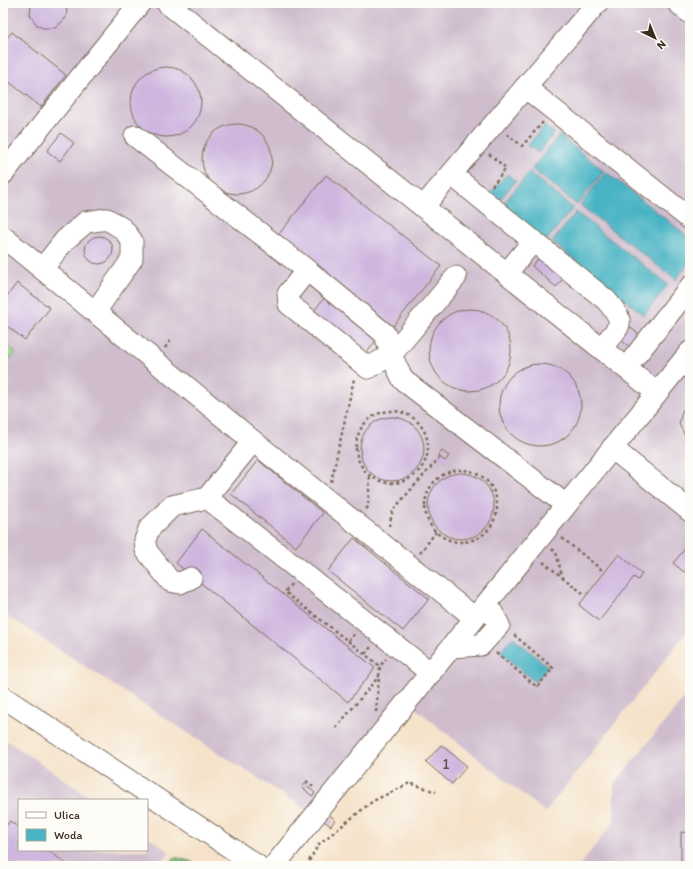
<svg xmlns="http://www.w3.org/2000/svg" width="693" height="869" font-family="Itim,sans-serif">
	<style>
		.industrial { fill: #cfbdce }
		.green { fill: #9cd98e; stroke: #6c8256 }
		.forest { fill: #7db979; stroke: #5c724c }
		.water { fill: #48b4c4; stroke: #426f71 }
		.building { fill: #ceb6de }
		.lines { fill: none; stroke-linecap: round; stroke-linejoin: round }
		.minor-casing { stroke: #7c6a5a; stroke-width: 23 }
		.path { stroke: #7c6a5a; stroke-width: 2.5; stroke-dasharray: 3 3; stroke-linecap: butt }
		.minor { stroke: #fff; stroke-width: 21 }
		.labels { text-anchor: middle; stroke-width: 4; stroke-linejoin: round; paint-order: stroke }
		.number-label { font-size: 15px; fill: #604d4e }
	</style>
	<rect width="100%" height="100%" fill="#fdfcf7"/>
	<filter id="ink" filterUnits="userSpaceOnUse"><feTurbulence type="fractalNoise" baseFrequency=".025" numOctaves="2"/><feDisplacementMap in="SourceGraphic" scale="8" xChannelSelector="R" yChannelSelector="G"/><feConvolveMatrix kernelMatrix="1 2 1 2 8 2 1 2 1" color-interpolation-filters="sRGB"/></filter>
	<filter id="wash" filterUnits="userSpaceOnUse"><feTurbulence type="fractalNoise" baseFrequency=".012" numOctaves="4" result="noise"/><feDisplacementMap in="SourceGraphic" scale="16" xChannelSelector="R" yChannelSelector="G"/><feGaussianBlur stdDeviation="0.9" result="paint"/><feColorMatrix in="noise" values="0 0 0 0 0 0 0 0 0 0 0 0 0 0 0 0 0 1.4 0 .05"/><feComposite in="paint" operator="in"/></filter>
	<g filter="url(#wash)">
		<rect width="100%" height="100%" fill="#f5e2c9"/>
		<path class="industrial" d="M3 3H690V628L545 812 415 708 330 815 332 810 319 818 3 613V366L16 353 3 342Z
			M690 691V866H579L614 822V784Z
			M3 738 94 800H19V850H147V836L170 852 159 866H3Z"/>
		<path class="green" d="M3 342 16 353 3 366Z"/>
		<path class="forest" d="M175 857 203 865 205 866H168Z"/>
		<path class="water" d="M544 126 554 133 538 153 528 145Z
			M559 135 604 171 577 205 532 169Z
			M529 172 573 208 546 241 502 205Z
			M606 172 690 238V261L676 280 580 205Z
			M507 174 516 181 499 201 490 194Z
			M576 212 668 285 644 315 552 242Z
			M513 637 548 667 535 682 500 652Z"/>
		<g id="blocks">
			<path class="building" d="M65 3 67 13 65 19 55 28H43L37 25 30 15 31 3Z
				M12 32 66 75 41 107 3 77V42Z
				M131 102a35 35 0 1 1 70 0a35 35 0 1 1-70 0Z
				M202 159a35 35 0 1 1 70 0a35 35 0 1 1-70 0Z
				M61 133 74 143 60 161 47 151Z
				M326 175 441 266 390 330 275 239Z
				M85 250a14 14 0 1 1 28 0a14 14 0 1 1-28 0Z
				M541 255 566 275 556 287 532 266Z
				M17 283 50 308 25 340 3 323V301Z
				M328 293 377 339 366 354 310 316Z
				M429 350a41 41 0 1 1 82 0a41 41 0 1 1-82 0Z
				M627 325 640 335 631 348 618 338Z
				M499 405a41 41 0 1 1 82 0a41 41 0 1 1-82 0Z
				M690 404V437L684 434 679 424 682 411Z
				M360 449a32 32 0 1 1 64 0a32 32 0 1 1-64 0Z
				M442 451 449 456 445 461 438 456Z
				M258 460 323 513 296 547 231 494Z
				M428 506a33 33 0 1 1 66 0a33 33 0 1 1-66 0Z
				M202 529 375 668 348 702 176 563Z
				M354 538 429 599 403 631 328 571Z
				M690 543V565L684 572 673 563Z
				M619 554 642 574 638 580 634 577 599 621 579 605Z
				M441 745 467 766 452 784 426 762Z
				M305 784 315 793 312 796 302 787Z
				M332 810 329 815 335 819 331 826 319 818Z
				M10 821 19 828V850H48L69 866H3V830Z
				M681 832 690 833V866H681Z"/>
		</g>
	</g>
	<g filter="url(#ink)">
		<use href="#blocks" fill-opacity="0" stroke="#7c6a5a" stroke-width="1"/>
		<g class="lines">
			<g class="minor-casing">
				<path id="minor" d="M167 3 657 393 274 866
					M678 3 690 13
					M525 87 690 219
					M135 136 307 270 385 334 391 355 403 380 566 505
					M3 174 140 3
					M451 174 606 300C628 325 620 325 601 348
					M423 207 597 3
					M3 237 253 441 475 618
					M42 269 65 240 86 222 107 219 123 229 132 241V259L95 312
					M307 270 288 294 289 304 368 368 391 355 456 277
					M507 273 533 241
					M626 368 690 287
					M657 393 690 352
					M253 441 207 498 431 673
					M612 448 690 511
					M191 578 180 583 170 581 146 550 145 540 149 529 172 506 207 498
					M451 647 481 645 499 625 487 603
					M3 697 258 866"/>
			</g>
			<path class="path" d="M507 134 522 146 543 122
				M489 154 506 168 492 186
				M165 348 172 339
				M356 447a36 36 0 1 1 72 0a36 36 0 1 1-72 0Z
				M425 506a36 36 0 1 1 72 0a36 36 0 1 1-72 0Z
				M331 482 354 379
				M366 509 368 507 370 476
				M389 526 393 510 440 457
				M562 538 602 570
				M552 549 556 552 562 576
				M420 553 436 532
				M543 562 584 594
				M291 584 285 592 380 666
				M348 641 354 634
				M496 653 537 687 553 668 513 634
				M365 654 371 647
				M376 712 380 666 386 659
				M336 728 379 676
				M306 781 315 788
				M306 866 319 844 373 801 410 783 436 792"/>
			<use href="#minor" class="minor"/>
		</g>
	</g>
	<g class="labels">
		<g class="number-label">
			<text x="446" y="769">1</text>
		</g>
	</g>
	<rect width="693" height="869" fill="none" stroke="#fdfcf7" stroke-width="16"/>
	<rect x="18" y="799" width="130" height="52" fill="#fdfcf7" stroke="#afa8a0"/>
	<rect x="26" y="812" width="20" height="6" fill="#ffffff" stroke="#afa8a0"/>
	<text x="54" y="819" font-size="12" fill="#3b2a1e">Ulica</text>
	<rect x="26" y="829" width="20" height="12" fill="#48b4c4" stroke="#afa8a0"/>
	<text x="54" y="839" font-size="12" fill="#3b2a1e">Woda</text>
	<g transform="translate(655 38) rotate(137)" stroke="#fdfcf7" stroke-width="3" paint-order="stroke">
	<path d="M0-3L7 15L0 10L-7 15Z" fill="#3b2a1e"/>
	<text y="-6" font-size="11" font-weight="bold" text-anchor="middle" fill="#3b2a1e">N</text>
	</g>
</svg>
